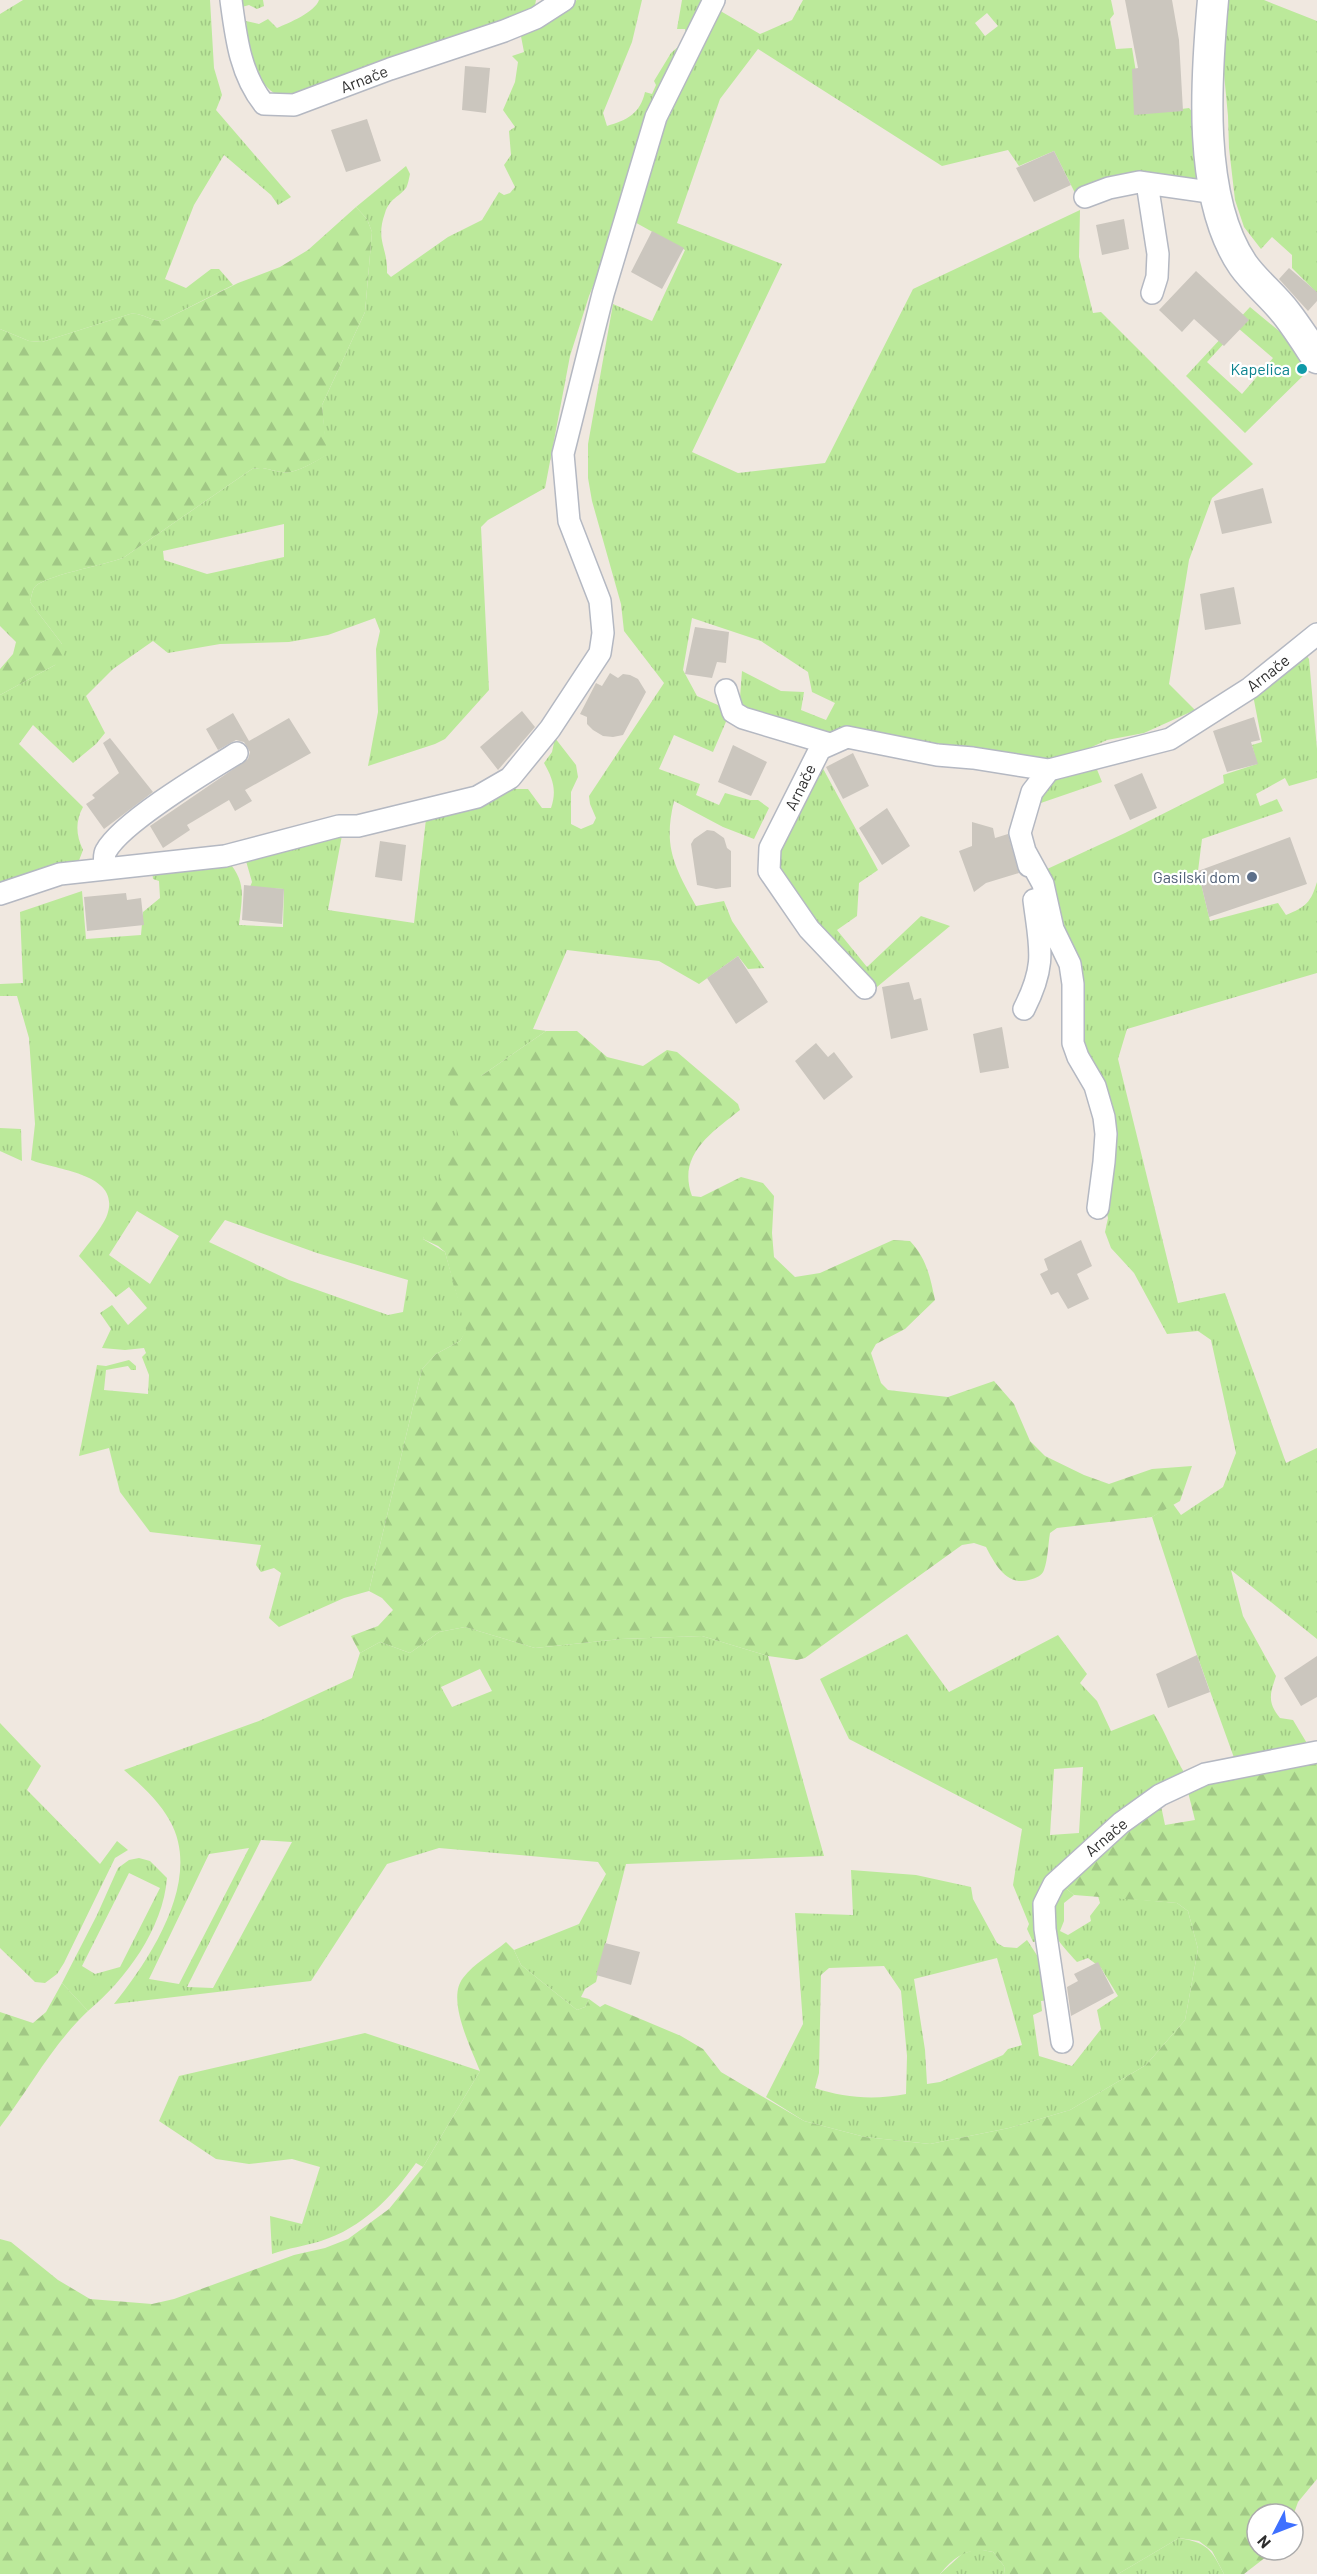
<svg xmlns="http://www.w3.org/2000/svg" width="1317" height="2574" font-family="Barlow,sans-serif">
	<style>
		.grass { fill: url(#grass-tufts); fill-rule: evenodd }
		.forest { fill: url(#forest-firs) }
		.building { fill: #cbc6be }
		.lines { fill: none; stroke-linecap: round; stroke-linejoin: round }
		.street-casing { stroke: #b4b8c2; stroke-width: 24 }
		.secondary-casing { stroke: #b4b8c2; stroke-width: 33 }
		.street { stroke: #fff; stroke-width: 21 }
		.secondary { stroke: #fff; stroke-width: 30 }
		.culture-dot { fill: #0f9aa8; stroke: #fff; stroke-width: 2 }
		.service-dot { fill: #5c6f8a; stroke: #fff; stroke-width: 2 }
		.labels { text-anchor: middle; stroke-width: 4.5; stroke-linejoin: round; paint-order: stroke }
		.street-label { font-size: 16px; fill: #2e2e2e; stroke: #fff }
		.culture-label { font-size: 16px; fill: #0d838f; stroke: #fff; text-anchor: end }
		.service-label { font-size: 16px; fill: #4e5e75; stroke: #fff; text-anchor: end }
	</style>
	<defs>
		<pattern id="grass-tufts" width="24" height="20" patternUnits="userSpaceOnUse" patternTransform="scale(1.5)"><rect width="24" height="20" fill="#bbe99a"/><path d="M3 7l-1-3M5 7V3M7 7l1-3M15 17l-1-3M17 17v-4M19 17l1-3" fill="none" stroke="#a1c885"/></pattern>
		<pattern id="forest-firs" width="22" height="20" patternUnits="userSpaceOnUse" patternTransform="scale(1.5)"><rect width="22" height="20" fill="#bbe99a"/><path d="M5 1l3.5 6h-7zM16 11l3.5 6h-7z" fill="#a1c885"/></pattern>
	</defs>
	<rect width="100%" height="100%" fill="#f0e8e0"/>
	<path class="grass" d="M23 0H210L214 68 222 95 216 110 291 197 278 205 271 195 224 155 194 205 165 279 186 288 211 269H219L233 285 162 321C150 321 142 312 130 314L42 342 29 341 0 329V14Z
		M241 0H263L264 6 257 9 249 5 242 7Z
		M319 0H536L533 16 326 90 280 97C250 79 250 53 246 21L259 24 268 19 277 28C289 23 315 12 319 0Z
		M577 0H642L632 42 603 113 607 126C627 120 640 114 645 92L652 94 656 85 654 81 671 53 687 39 685 29H677L682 0H710L589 296 570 356 545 488 488 520 481 527 489 690 445 739 435 744 368 766 378 712 376 649 380 631 375 618 328 635 289 642 220 644 168 653 153 641 113 669 86 696 105 733 96 744 73 763 33 725 19 744 83 807C75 822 76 835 83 850L78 863 0 888V695L55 665 62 644 30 602C31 598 32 592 34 588 41 576 105 565 123 558L252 469C264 466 269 470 281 472 295 475 314 462 326 455L322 405 365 312 372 232 367 219 356 207 406 166 410 174C409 178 408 185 406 188 398 198 390 198 385 213 375 241 388 247 387 273L391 277 448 237 482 220 499 192 504 195 510 193 515 187 504 165 511 155 509 131 515 127 503 110 515 82 518 62 512 56 524 52 520 31ZM284 524V557L207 574 164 560 163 551Z
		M803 0H1111L1114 14 1110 19 1116 49 1132 48 1143 114 1189 108 1197 117 1198 183 1076 195 1054 151 1019 166 1008 150 942 166 758 49 720 99 677 223 782 264 692 452 738 473 825 463 913 289 1080 210 1079 257 1093 313 1101 312 1253 464 1212 498 1189 560 1169 684 1195 710 1144 733 1107 740 1057 763 825 732 739 711 742 671 781 691 804 692 801 710 826 720 835 703 812 692 808 672 761 641 692 618 683 670 697 696 718 705 728 717 713 752 674 735 659 769 700 784 696 795 719 805 725 793 750 800H758L769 808 754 839 723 827 674 801C663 847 674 866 696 906L724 901 732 921 764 968 748 969 738 956 699 984 659 961 567 950 533 1029 546 1031 481 1076 462 1149 423 1239 445 1252 467 1330 460 1341 436 1354 422 1369 369 1591 344 1598 279 1627 269 1618 281 1573 274 1568 261 1572 256 1565 261 1545 150 1532 120 1492 109 1448 79 1456 97 1365 106 1366 129 1360 136 1366V1370H131L128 1366 106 1370 104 1390 148 1394 149 1375 142 1357 146 1353 144 1348 125 1350 102 1348 111 1329 100 1313 112 1305 128 1325 147 1308 129 1287 116 1297 79 1256C87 1245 105 1225 108 1212 119 1173 55 1170 31 1160L35 1124 29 1038 17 996H0V984L23 983 20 912 82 891 86 939 141 935 143 912 160 898 159 881 153 879 152 870 227 860C247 882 242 897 239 925L283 927 284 889 250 887 252 882 246 861 254 854 343 830 328 910 414 923 426 819 509 789H528L542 808H551C557 790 553 779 544 763L552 752 555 738 576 765 578 777 571 792V824L581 829 593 824 596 818 590 804 589 796 664 683 624 631 621 604 592 501 588 478V444L613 304 652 321 685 250 631 220 652 144 717 9 760 34 792 20ZM987 13 998 26 985 36 975 23ZM137 1211 179 1236 150 1284 109 1255ZM225 1220 317 1253 408 1280 403 1312 388 1315 289 1280 209 1242Z
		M1222 0H1264L1317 21V293L1292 268V255L1272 237 1261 249 1244 227 1235 200 1229 148 1228 116 1221 42Z
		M1250 307 1290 340 1314 365 1245 433 1186 376ZM1238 328 1273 358 1242 394 1207 362Z
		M1304 652 1309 659 1317 749V778L1289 786 1285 778 1256 794 1260 806 1277 799 1283 811 1202 839 1198 871 1210 921 1278 903 1286 915C1306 907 1311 902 1317 882V973L1127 1029 1118 1059 1178 1303 1225 1293 1286 1463 1317 1448V1639L1231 1570 1243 1616 1276 1676C1270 1694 1267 1702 1280 1718L1293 1720 1311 1750 1237 1766 1197 1655 1152 1517 1173 1504 1181 1515 1223 1487 1236 1453 1211 1340 1198 1331 1167 1334 1134 1273 1111 1248 1105 1232 1108 1218 1105 1206 1109 1152 1078 1042 1064 938 1045 870 1125 833 1224 783 1223 775 1257 764 1252 745 1262 742 1253 695Z
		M820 763 878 870 859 883 857 916 837 930 867 967 921 916 950 926 877 987 837 951 776 868 780 853Z
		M1096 767 1102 782 1035 805 1055 777Z
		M0 1128 21 1129 22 1161 0 1151Z
		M465 1627 535 1648 621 1639 702 1636 768 1656 824 1856 626 1864 596 1982 585 1989 581 1997 589 1999 585 2007 577 2010 521 1965 514 1950 579 1924 606 1874 598 1862 439 1848 387 1864 311 1981 114 2004C150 1959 203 1880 170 1821 159 1801 141 1785 124 1770L259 1721 352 1678 360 1653 380 1642 410 1653 439 1632ZM480 1669 492 1691 452 1707 441 1687ZM261 1840 292 1842 213 1988 187 1987ZM249 1848 179 1984 149 1979 209 1854Z
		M907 1634 949 1692 1058 1635 1087 1674 1080 1683 1097 1701 1111 1731 1154 1714C1166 1733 1173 1754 1185 1774L1053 1877 1040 1941 1033 1942 1027 1929 1029 1924 1013 1885 1022 1829 849 1739 820 1679ZM1083 1767 1079 1833 1050 1835 1054 1769Z
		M0 1723 41 1766 27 1790 100 1864 117 1841 128 1850 115 1858 64 1963 57 1974 45 1983 35 1982 0 1948Z
		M139 1858 150 1861 167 1878C163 1929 126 1979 88 2011L62 1983 97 1915 118 1868 129 1860ZM129 1873 160 1888 120 1967 95 1974 82 1966Z
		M851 1870 916 1875 971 1887 973 1899 997 1943 1004 1947 1017 1948 1027 1940 1044 1966 1050 2000 1041 2001 1042 2011 1033 2015 1039 2056 1072 2066 1101 2029 1097 2010 1118 1996 1101 1968 1088 1958 1077 1962C1046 1927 1046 1929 1062 1885L1074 1895 1064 1903V1921L1060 1931 1068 1935 1091 1921 1090 1916 1100 1903 1098 1896 1177 1903 1188 1911 1198 1949 1185 2020 1146 2065 1070 2110 1009 2128 930 2144 865 2137 804 2121 766 2097 803 2024 795 1913 853 1915ZM997 1958 1022 2045 1008 2049 1003 2055 940 2082 927 2084 925 2050 914 1979ZM884 1966 901 1991 907 2056 906 2094C875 2100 844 2098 815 2088L819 2073 821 1975 829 1968Z
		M365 2033 480 2071 423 2167 416 2163C392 2197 362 2228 321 2241 305 2246 288 2248 272 2254L270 2216 302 2224 320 2167 292 2159 249 2164 216 2159 159 2121 179 2076Z
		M1179 2538C1208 2543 1211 2549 1224 2574H1118Z
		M977 2549 993 2552 1004 2566 1005 2574H940L962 2554Z"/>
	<path class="forest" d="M356 207 367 219 372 232 365 312 322 405 327 455C314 462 295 475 281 472 269 470 264 466 252 469L123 558C105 565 41 576 34 588 32 592 31 598 30 602L62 644 64 658 55 665 0 695V669L13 654 16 642 0 626V329L29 341 42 342 130 314C142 312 150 321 162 321L238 283 280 267 308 250Z
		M546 1031H577L607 1057 643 1066 667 1050 677 1052 738 1104 740 1110C711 1133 677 1155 692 1196L701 1197 741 1177 763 1183 774 1196 772 1233 774 1257 795 1277 820 1273 893 1240 910 1241C927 1259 930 1277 935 1300L905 1329 876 1344 871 1353 881 1383 888 1390 948 1397 994 1381 1014 1404 1030 1441 1045 1456 1084 1475 1109 1484 1152 1469 1192 1466 1180 1501 1152 1517 1057 1528 1050 1533C1048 1545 1048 1559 1044 1570 1042 1576 1036 1578 1029 1580 1006 1586 995 1564 986 1547L974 1543 962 1545 805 1658 797 1660 768 1656 702 1636 621 1639 535 1648 465 1627 439 1632 410 1653 380 1642 360 1653 351 1636 378 1626 393 1610 382 1598 369 1591 422 1369 436 1354 460 1341 466 1330 445 1252 438 1246 423 1239 445 1157 462 1149 441 1070 463 1060 481 1076Z
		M1317 1759V2479L1298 2502 1293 2516 1257 2514V2550H1275L1244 2574H1224L1212 2551 1199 2541 1179 2538 1118 2574H1005L1004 2566 993 2552C968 2547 956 2555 940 2574H0V2239L11 2242 58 2280 90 2299 152 2304 174 2299 294 2255 325 2248 348 2239 389 2209 423 2167 480 2071C471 2048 446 1999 463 1978 474 1963 492 1954 506 1942L514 1950 521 1965 577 2010 585 2007 589 1999 600 2007 605 2004 681 2036 703 2049 721 2072 804 2121 865 2137 930 2144 1009 2128 1070 2110 1146 2065 1185 2020 1198 1949 1188 1911 1177 1903 1074 1895 1062 1885 1160 1801 1165 1825 1195 1820 1187 1788Z
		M62 1983 88 2011C52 2045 30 2088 0 2127V2012L33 2023 46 2012Z"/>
	<path class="building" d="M1125 0H1172L1179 40 1183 111 1134 115 1132 69 1138 68Z
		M465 66 490 68 486 113 462 110Z
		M367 119 381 161 346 172 331 130Z
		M1054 151 1071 185 1034 202 1016 168Z
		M1124 219 1129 249 1102 255 1096 225Z
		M652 231 684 248 662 289 631 272Z
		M1289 268 1317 292V301L1308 311 1279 279Z
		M1196 271 1249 320 1224 346 1194 319 1182 332 1159 310Z
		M1263 488 1272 523 1222 534 1214 501Z
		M1234 587 1241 624 1205 630 1200 594Z
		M695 627 729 632 726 663 717 662 712 678 685 674Z
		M610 673 618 678 623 674 630 675 638 679 646 692 623 735 613 737 603 736 593 730 587 724V717L580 714 596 683 602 686Z
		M522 711 535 727 498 770 480 747Z
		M233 713 249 741 289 718 311 753 245 790 252 801 235 811 229 800 187 825 190 830 163 848 150 826 248 759 250 752 244 742 236 740 218 750 206 729Z
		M1254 717 1260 740 1251 742 1258 764 1227 772 1213 731Z
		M110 738 153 792 104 829 86 804 95 798 92 795 119 773 103 743Z
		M733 745 767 762 751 796 718 782Z
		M853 753 869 786 843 799 826 767Z
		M1142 773 1157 808 1130 820 1114 785Z
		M887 808 910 846 882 865 859 828Z
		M972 822 993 828 995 838 1008 834 1019 873 986 883 974 892 959 851 972 846Z
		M707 830 714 831 724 838 727 848 731 851V887L716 889 697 885 691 844 694 839Z
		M1290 837 1307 884 1209 917 1198 871Z
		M380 841 406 845 402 881 375 877Z
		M244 885 284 889 282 924 242 920Z
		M126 893 127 900 141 898 144 925 87 931 84 897Z
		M738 956 768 1002 736 1024 707 978Z
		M909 982 914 1000 921 998 928 1030 891 1039 882 987Z
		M1002 1027 1009 1068 980 1073 973 1034Z
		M816 1043 828 1057 834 1052 853 1077 824 1100 795 1061Z
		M1081 1240 1092 1266 1077 1274 1089 1299 1068 1309 1058 1292 1051 1295 1040 1274 1048 1270 1044 1259Z
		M1197 1655 1210 1692 1168 1708 1156 1674Z
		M1317 1656V1697L1301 1706 1284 1678Z
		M605 1943 640 1952 631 1985 596 1975Z
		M1098 1962 1114 1993 1071 2016 1067 1987 1078 1981 1074 1974Z"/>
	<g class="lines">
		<g class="street-casing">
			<path id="street" d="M231 0C236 37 240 74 264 104L294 105 390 69 504 31 536 18 564 0
				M1147 183 1158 254 1157 277 1152 293
				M1085 197 1109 188 1139 182 1216 193
				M726 690 733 712 743 718 830 744
				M1026 853 1043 884 1053 929 1070 964 1073 984V1043L1078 1057 1095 1086 1104 1117 1106 1134 1104 1162 1098 1208
				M1029 866 1020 833 1032 792 1049 770
				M105 869C105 863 103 856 106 851 122 822 206 772 237 753
				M0 894 60 874 225 856 339 826H358L477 797 510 778 550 729 600 653 603 633 600 601 569 521 563 454 603 294 656 117 714 0
				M865 988 809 929 769 871 770 848 820 749 847 737 937 755 973 758 1049 770 1170 739 1250 688 1317 634
				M1024 1009C1047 964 1040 948 1034 900
				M1062 2042 1045 1929 1044 1904 1054 1884 1121 1823 1160 1795 1205 1774 1317 1752"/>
		</g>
		<g class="secondary-casing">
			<path id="secondary" d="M1213 0C1206 77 1197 198 1243 265 1255 282 1273 296 1286 313 1297 327 1307 343 1317 358"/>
		</g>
		<use href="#street" class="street"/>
		<use href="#secondary" class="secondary"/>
	</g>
	<circle class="culture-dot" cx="1302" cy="369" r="6"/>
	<circle class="service-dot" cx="1252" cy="877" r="6"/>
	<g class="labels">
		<g class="street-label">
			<text transform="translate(364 79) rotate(-21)" y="6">Arnače</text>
			<text transform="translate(1268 673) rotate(-38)" y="6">Arnače</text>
			<text transform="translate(800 787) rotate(-64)" y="6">Arnače</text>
			<text transform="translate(1106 1837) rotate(-40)" y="6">Arnače</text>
		</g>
		<g class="culture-label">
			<text x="1290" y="375">Kapelica</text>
		</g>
		<g class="service-label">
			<text x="1240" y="883">Gasilski dom</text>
		</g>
	</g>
	<g transform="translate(1275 2532) rotate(228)"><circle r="28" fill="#ffffff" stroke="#ababab" stroke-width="1.5"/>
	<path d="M0-4.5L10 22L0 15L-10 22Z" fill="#3e70ff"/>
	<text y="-9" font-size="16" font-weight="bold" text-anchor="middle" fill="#2e2e2e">N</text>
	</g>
</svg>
